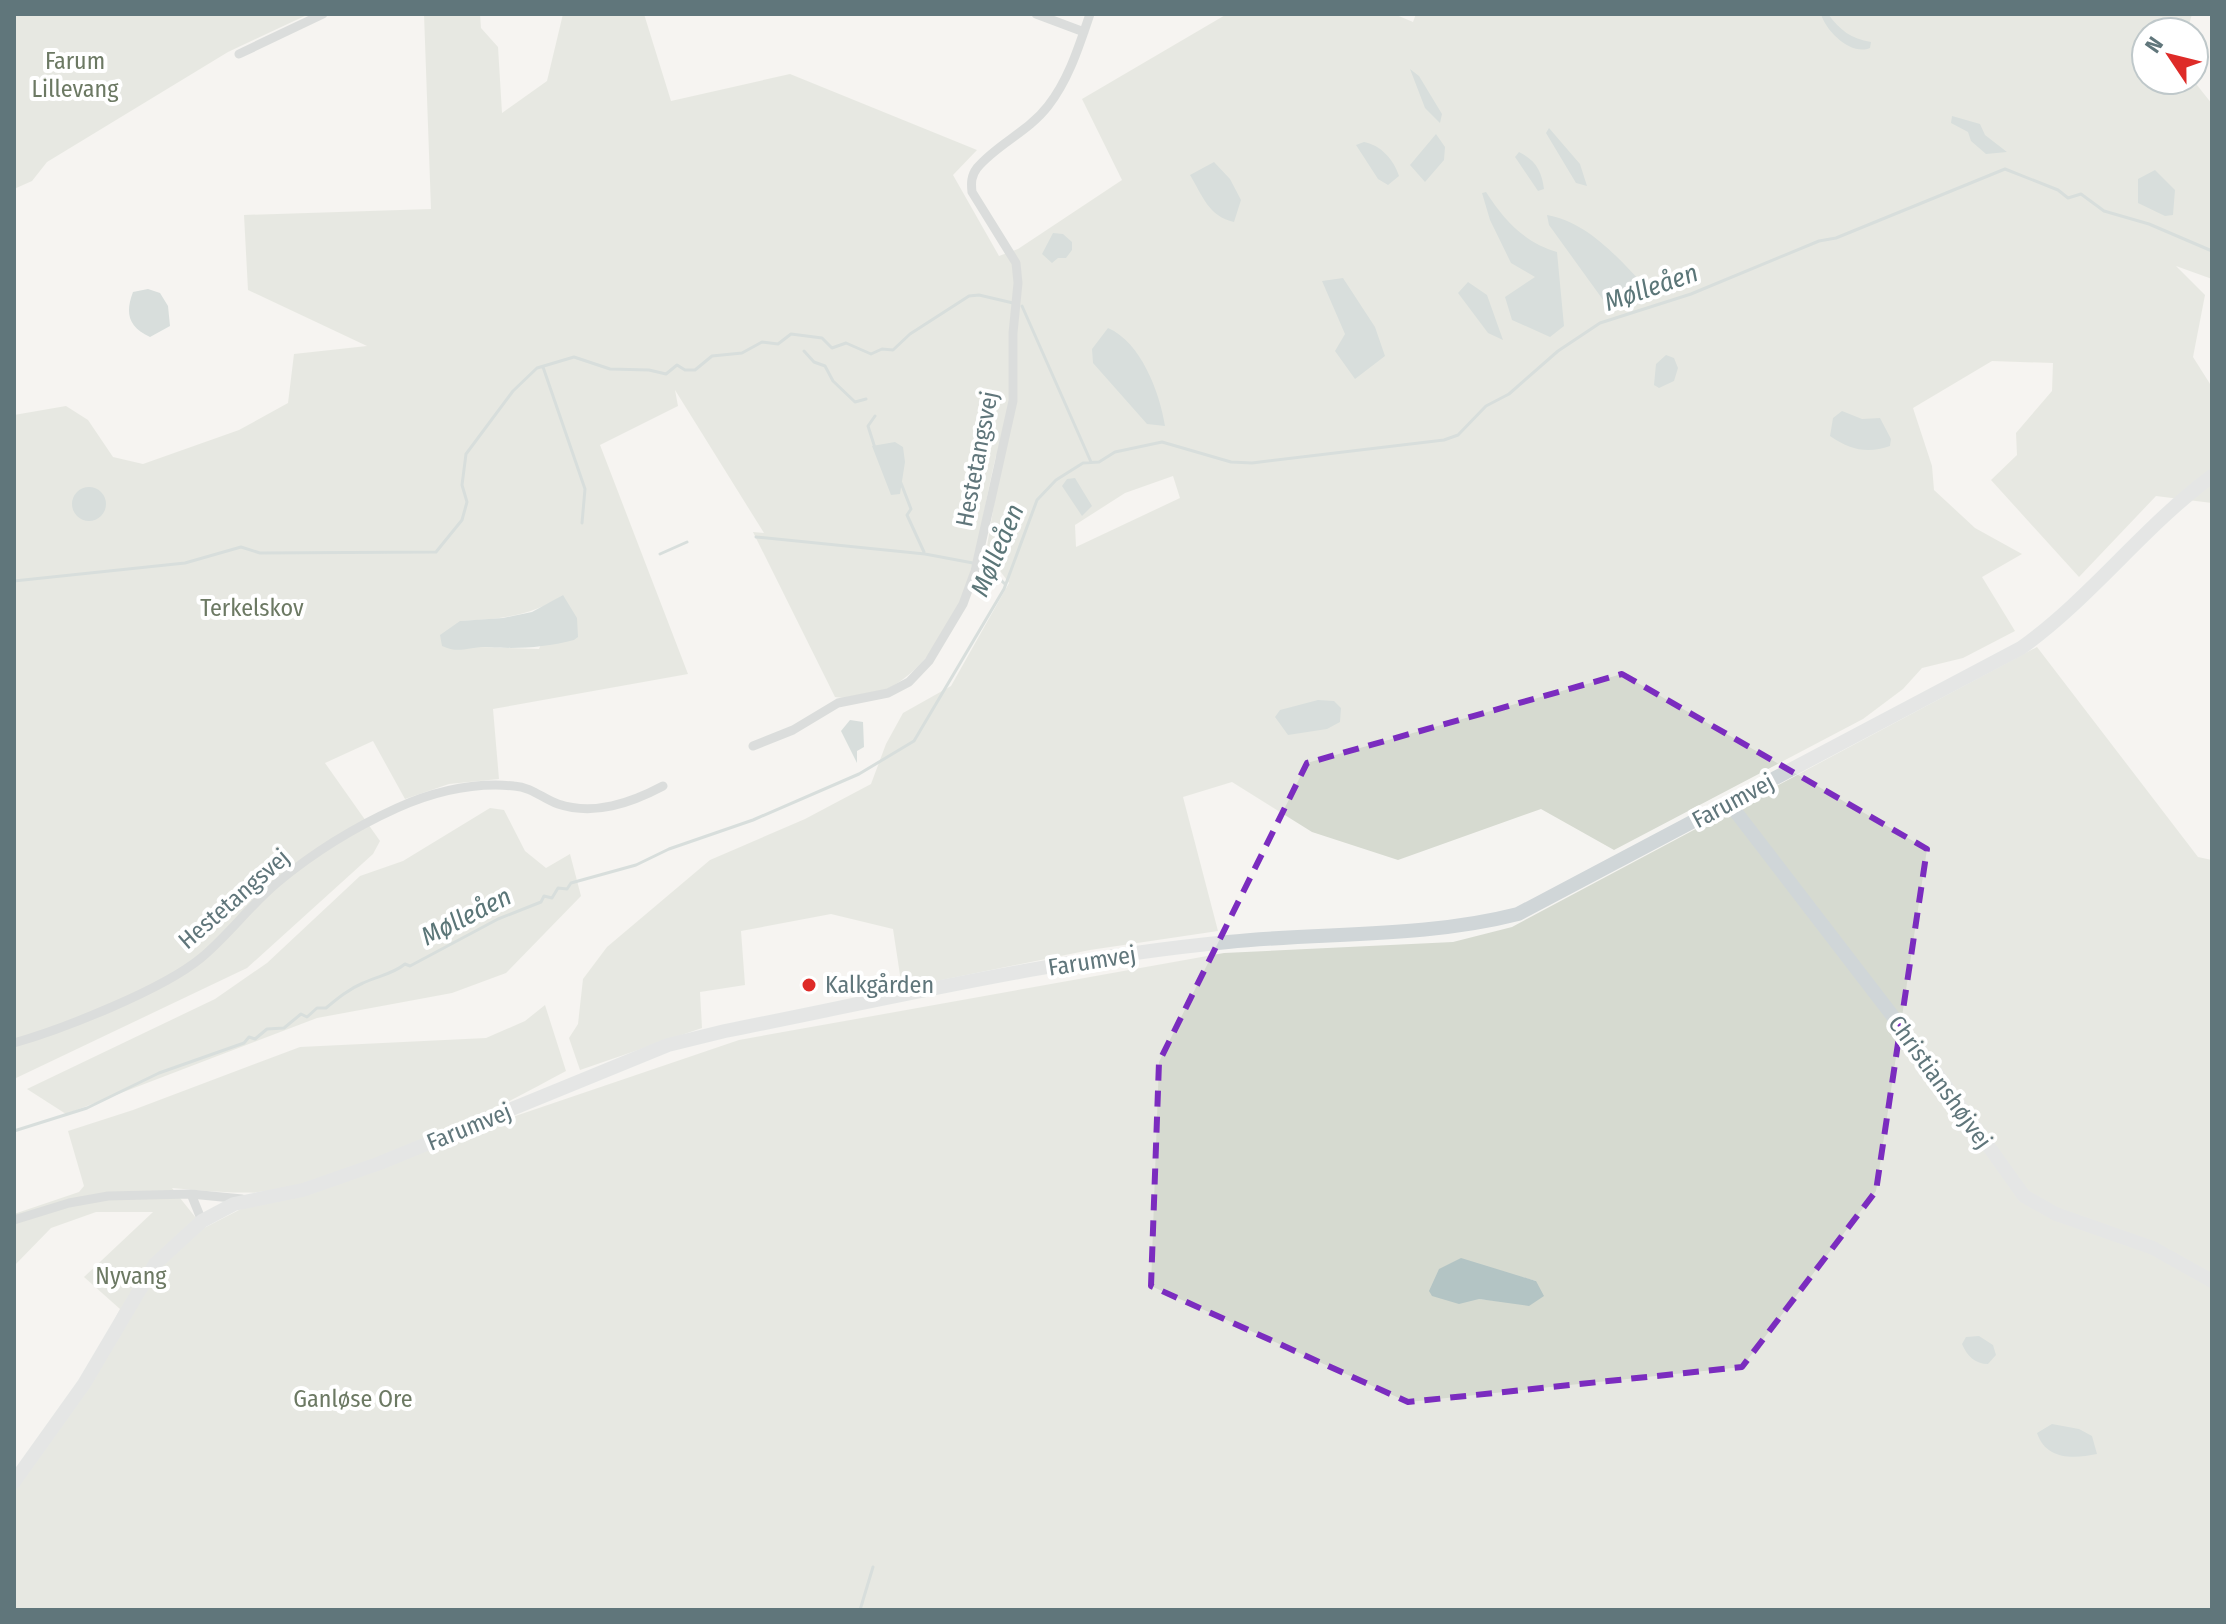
<svg xmlns="http://www.w3.org/2000/svg" width="2226" height="1624" font-family="'Fira Sans Condensed',sans-serif">
	<style>
		.green { fill: #d6dad0; fill-rule: evenodd }
		.water { fill: #b3c4c4 }
		.lines { fill: none; stroke-linecap: round; stroke-linejoin: round }
		.stream { stroke: #b3c4c4; stroke-width: 3 }
		.street { stroke: #bbc2c3; stroke-width: 9 }
		.secondary { stroke: #d0d6d8; stroke-width: 14 }
		.marked { fill: none; stroke: #7b2cbf; stroke-width: 6; stroke-dasharray: 16 10; stroke-linejoin: round }
		.poi-dot { fill: #de2b28; stroke: #fff; stroke-width: 3 }
		.labels { text-anchor: middle; stroke-width: 8; stroke-linejoin: round; paint-order: stroke }
		.park-label { font-size: 24px; fill: #6c7963; stroke: #fff }
		.street-label { font-size: 24px; fill: #60767b; stroke: #fff }
		.poi-label { font-size: 24px; fill: #60767b; stroke: #fff; text-anchor: start }
		.water-label { font-size: 26px; font-style: italic; fill: #5b7678; stroke: #fff }
	</style>
	<rect width="100%" height="100%" fill="#f5f4f1"/>
	<path class="green" d="M14 14H309L228 52 47 162 32 181 14 189Z
		M424 14H480L481 28 498 47 502 113 547 81 563 14H644L671 101 790 74 977 150 953 175 999 256 1018 249 1122 180 1082 99 1227 14H1394L1413 22 1416 14H2192L2187 32H2146V80H2193L2212 104V279L2176 266 2205 295 2193 357 2212 387V503L2156 496 2079 577 1991 480 2017 455 2016 433 2052 391 2053 363 1992 361 1913 408 1932 466 1934 490 1975 528 2022 554 1982 577 2015 631 1963 658 1922 668 1903 689 1863 719 1614 850 1541 809 1398 860 1312 832 1232 782 1183 797 1218 931 1090 950 902 988 893 929 831 914 741 931 745 985 700 992 702 1028 580 1070 569 1038 578 1024 583 979 607 947 710 860 805 819 871 784 886 744 903 713 951 686 1009 583 986 552 1002 458 996 456C986 496 981 537 969 576 952 634 905 708 835 697L753 532 764 533 675 390 678 406 600 445 688 674 493 709 499 779 449 784 405 799 373 741 325 763 380 841 373 854 247 968 14 1079V415L66 406 88 420 113 457 143 464 239 430 288 403 294 354 367 346 248 290 244 215 431 209ZM1173 476 1180 498 1076 547 1075 525 1125 493ZM563 595 539 649 481 647 460 621C497 619 531 617 563 595Z
		M2037 647 2198 857 2212 860V1610H14V1473L90 1366 120 1309 84 1277 153 1212H96L51 1228 14 1266V1214L79 1192 84 1186 68 1131 133 1110 300 1047 486 1038 525 1021 545 1005 566 1071C481 1117 354 1183 258 1192 230 1194 200 1190 172 1188L204 1228 241 1209 739 1040 1224 953 1453 942 1512 927ZM1521 1277 1536 1281 1502 1301 1479 1299Z
		M490 808 504 810 525 851 546 868 570 854 581 896 506 973 452 993 317 1018 66 1114 27 1089 215 999 267 963 360 876 403 861Z"/>
	<path class="water" d="M1821 14H1828C1840 30 1851 39 1871 42L1870 48C1852 56 1826 32 1821 14Z
		M1410 69 1419 76 1442 114 1440 123 1425 108Z
		M1952 116 1980 124 1985 135 2007 152 1986 154 1971 141 1968 132 1951 123Z
		M1549 128 1580 164 1587 186 1576 183 1546 133Z
		M1436 134 1445 147 1444 160 1425 182 1410 165Z
		M1364 142C1381 145 1394 160 1399 176L1388 185 1378 179 1356 145Z
		M1519 152C1536 160 1542 172 1544 189L1538 191 1515 157Z
		M1214 162 1230 179 1241 200 1234 222C1209 217 1202 195 1190 175Z
		M2155 170 2175 190 2173 215 2165 216 2138 203V179Z
		M1486 192C1504 220 1525 243 1557 252L1564 326 1550 337 1512 320 1505 297 1535 277 1511 263 1490 220 1482 193Z
		M1547 215C1585 221 1617 256 1642 283L1606 304 1549 225Z
		M1053 233 1063 234 1072 242V250L1066 258H1058L1052 263 1042 254Z
		M1343 278 1375 327 1385 356 1355 379 1335 351 1345 334 1322 281Z
		M1468 282 1487 295 1503 340 1488 333 1458 293Z
		M148 289 160 293 168 306 170 326 150 337C128 327 125 313 133 292Z
		M1108 328C1141 342 1160 393 1165 426L1147 424 1093 363 1092 349Z
		M1666 355 1674 358 1678 368 1674 381 1659 388 1654 385 1656 364Z
		M1842 411 1862 419 1880 418 1891 439 1890 446C1868 454 1850 450 1830 436L1833 418Z
		M895 442 903 447 905 462 900 494 891 495 872 446Z
		M1075 478 1092 506 1082 516 1062 486 1067 479Z
		M72 504a17 17 0 1 1 34 0a17 17 0 1 1-34 0Z
		M563 595 577 618 578 637 574 640C543 648 517 649 485 647 467 647 459 654 442 646L440 635 460 621 503 618 532 612Z
		M1318 700 1334 701 1341 708 1340 722 1327 729 1288 735 1275 717 1280 710Z
		M850 720 863 722 864 747 857 751V763L841 731Z
		M1461 1258 1536 1281 1544 1296 1529 1306 1479 1299 1459 1304 1432 1296 1429 1291 1439 1269Z
		M1979 1336 1993 1345 1996 1355 1988 1364C1975 1364 1967 1356 1962 1344L1966 1337Z
		M2052 1424 2079 1429 2092 1436 2097 1454C2073 1459 2046 1460 2037 1433Z"/>
	<g class="lines">
		<path class="stream" d="M1022 306 1091 462
			M804 351 814 362 825 366 833 381 855 402 866 399
			M543 367 585 489 582 523
			M875 416 868 426 875 448
			M901 483 911 509 907 515 924 552
			M756 537 925 554 973 563
			M660 554 687 542
			M985 565 1005 584
			M14 581 185 563 241 547 260 553 436 552 462 520 467 502 462 485 466 454 513 391 537 368 574 357 610 369 649 370 666 374 677 365 685 370H695L712 356 742 353 762 342 778 344 791 334 822 338 832 348 846 343 871 354 882 349 893 350 910 334 969 296 979 295 1013 303
			M14 1131 87 1108 159 1073 244 1043 249 1037 255 1039 267 1029 284 1028 301 1014 307 1017 317 1008H326C338 998 349 989 363 983 378 976 393 974 405 964L410 966 498 919 541 902 544 896 552 898 558 888 567 889 571 883 636 865 669 849 753 820 859 774 914 741 1004 589 1037 500 1056 480 1083 463 1099 462 1115 452 1162 442 1231 462 1252 463 1444 440 1458 435 1486 406 1509 394 1558 351 1600 323 1691 294 1819 241 1836 238 2005 169 2058 190 2068 198 2081 194 2104 211 2149 224 2212 251
			M860 1610 873 1567"/>
		<path class="street" d="M1036 14 1084 32
			M239 54 323 14
			M753 746 793 730 838 703 888 693 909 682 929 661 963 604 975 571 1013 401V333L1018 283 1016 263 972 192C971 183 971 176 977 168 997 144 1028 132 1048 106 1069 79 1079 46 1090 14
			M14 1043C63 1029 162 990 201 958 229 935 250 905 278 882 313 853 355 827 397 808 435 791 473 782 514 786 532 787 543 799 558 804 594 816 631 803 663 786
			M191 1194 242 1199
			M14 1220 69 1203 108 1196 191 1194 202 1221"/>
		<path class="secondary" d="M1729 803 1935 1071 2024 1196 2056 1214 2153 1248 2212 1281
			M14 1482 84 1384 155 1264 202 1221 234 1204 303 1190 380 1163 668 1045 725 1031C892 998 1059 958 1228 942 1325 932 1424 938 1518 914L2021 648C2091 598 2143 527 2212 476"/>
	</g>
	<path d="M0 0H2226V1624H0ZM1622 674 1927 849 1876 1191 1742 1367 1408 1402 1151 1286 1159 1062 1307 763Z" fill="#f5f4f1" fill-opacity=".55" fill-rule="evenodd"/>
	<path class="marked" d="M1622 674 1927 849 1876 1191 1742 1367 1408 1402 1151 1286 1159 1062 1307 763Z"/>
	<circle class="poi-dot" cx="809" cy="985" r="8"/>
	<g class="labels">
		<g class="park-label">
			<text x="75" y="69">Farum<tspan x="75" dy="28">Lillevang</tspan></text>
			<text x="252" y="616">Terkelskov</text>
			<text x="131" y="1284">Nyvang</text>
			<text x="353" y="1407">Ganløse Ore</text>
		</g>
		<g class="street-label">
			<text transform="translate(977 459) rotate(-79)" y="8">Hestetangsvej</text>
			<text transform="translate(1733 801) rotate(-28)" y="8">Farumvej</text>
			<text transform="translate(234 899) rotate(-41)" y="8">Hestetangsvej</text>
			<text transform="translate(1092 961) rotate(-9)" y="8">Farumvej</text>
			<text transform="translate(1940 1082) rotate(54)" y="8">Christianshøjvej</text>
			<text transform="translate(469 1127) rotate(-22)" y="8">Farumvej</text>
		</g>
		<g class="poi-label">
			<text x="825" y="993">Kalkgården</text>
		</g>
		<g class="water-label">
			<text transform="translate(1651 287) rotate(-19)" y="9">Mølleåen</text>
			<text transform="translate(997 550) rotate(-67)" y="9">Mølleåen</text>
			<text transform="translate(466 916) rotate(-27)" y="9">Mølleåen</text>
		</g>
	</g>
	<rect width="2226" height="1624" fill="none" stroke="#60767b" stroke-width="32"/>
	<g transform="translate(2170 56) rotate(305)"><circle r="38" fill="#ffffff" stroke="#bfc8ca" stroke-width="2"/>
	<path d="M0-6L14 30L0 20L-14 30Z" fill="#de2b28"/>
	<text y="-12" font-size="22" font-weight="bold" text-anchor="middle" fill="#60767b">N</text>
	</g>
</svg>
